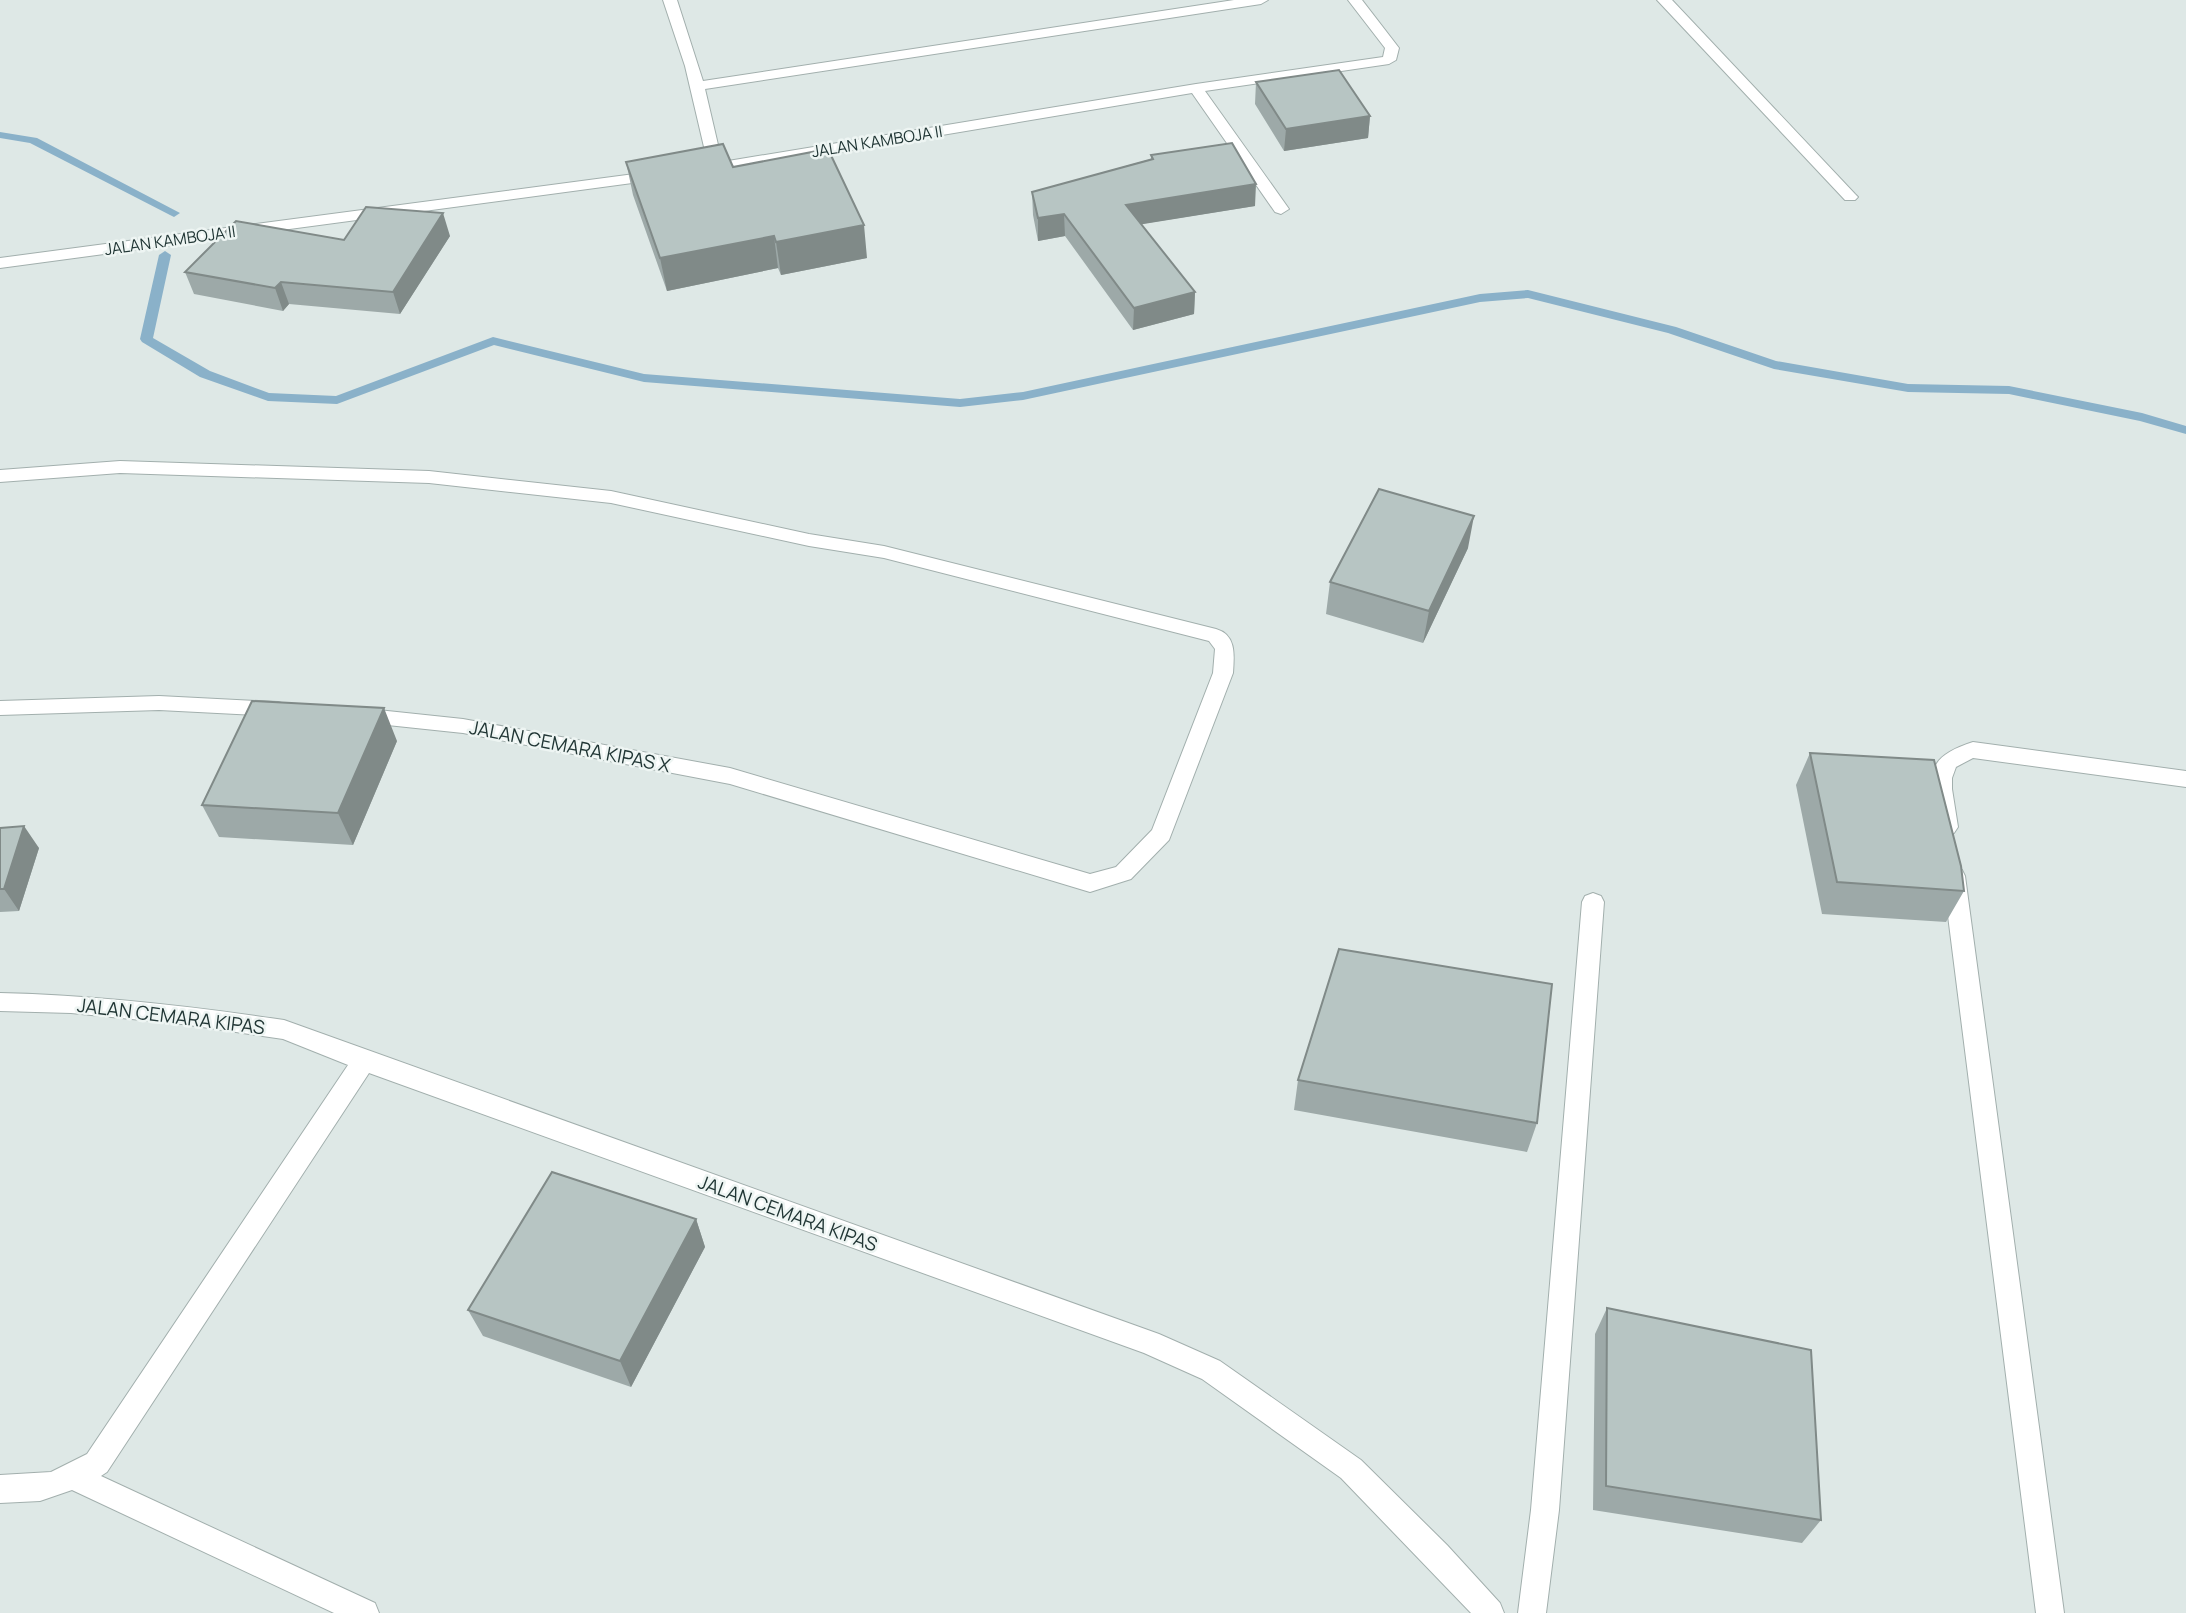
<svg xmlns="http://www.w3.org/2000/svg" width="2186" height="1613" font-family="Manrope,sans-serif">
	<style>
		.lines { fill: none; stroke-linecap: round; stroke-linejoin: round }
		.stream { fill: #8ab1c9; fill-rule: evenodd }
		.minor-casing { stroke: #a2afad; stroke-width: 2 }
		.minor { fill: #fff; fill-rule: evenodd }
		.wall { fill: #9da9a8 }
		.shaded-wall { fill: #808a88 }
		.building { fill: #b7c5c3; stroke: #808a88; stroke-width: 2 }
		.labels { text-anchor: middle; stroke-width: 5; stroke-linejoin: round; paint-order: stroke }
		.far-street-label { font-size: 16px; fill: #213635; stroke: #eef5f3 }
		.street-label { font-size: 19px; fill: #213635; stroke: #eef5f3 }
	</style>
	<rect width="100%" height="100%" fill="#dee8e6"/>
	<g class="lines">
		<path class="stream" d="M0 132 37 138 180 213 174 217 170 215 30 143 0 138Z
			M165 251 171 255 153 338 210 371 269 393 336 396 493 337 644 374 960 399 1023 392 1480 294 1528 290 1676 327 1776 361 1908 384 2009 386 2142 413 2186 426V434L2140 421 2009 394 1908 392 1774 369 1668 333 1528 298 1480 302 1023 400 960 407 644 382 494 345 337 404 268 401 200 377 142 342 140 339 159 255Z"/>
		<g class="minor-casing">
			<path id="minor" d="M663 0H677L703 81 1234 0H1268L1261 4 705 89 722 162 1196 84 1383 57 1385 48 1348 0H1362L1399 48 1396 60 1389 64 1205 91 1289 209 1281 214 1275 212 1192 93 716 173 701 172 698 169 701 166 708 164 685 66Z
				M1657 0H1672L1855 194 1858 197 1855 200H1845Z
				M657 171 662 173 665 176 662 179 0 268V258Z
				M120 461 429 471 611 491 809 534 884 546 1216 629C1237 635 1234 656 1233 673L1169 840 1131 879 1090 892 730 784 463 733 359 722 352 720 349 715 352 710 359 708 463 719 730 768 1090 874 1116 867 1152 830 1213 673 1215 649 1209 641 884 558 809 546 611 503 429 483 120 473 0 482V470Z
				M159 696 278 702 285 704 288 709 285 714 278 716 159 710 0 715V701Z
				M1973 742 2186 771V787L1973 758 1956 767 1952 778V789L1958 827 1954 833 1947 835 1940 833C1935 824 1935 814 1933 805 1927 766 1936 754 1973 742Z
				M1954 867 1962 870 1965 876 2064 1613H2036L1943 876 1946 870Z
				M1593 893 1601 896 1604 902 1559 1510 1546 1613H1518L1531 1510 1582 902 1585 896Z
				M0 993C96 995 189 1006 284 1020L1159 1334 1220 1361 1361 1460 1447 1545 1500 1603 1504 1613H1471L1341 1478 1202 1379 1144 1353 369 1073 107 1472 101 1476 375 1603 379 1613H334L72 1490 40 1501 0 1503V1475L51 1472 87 1454 348 1065 283 1039 182 1024 71 1013 0 1011Z"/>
		</g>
		<use href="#minor" class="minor"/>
	</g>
	<path class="wall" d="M1256 82 1370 116 1368 138 1284 151 1255 104Z
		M1151 155 1255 206 1141 224 1195 292 1194 314 1133 330 1065 236 1038 241 1033 215 1032 192 1151 159Z
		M626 162 733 167 867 258 781 275 778 268 667 291 633 195Z
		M450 236 400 314 289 304 283 311 194 294 185 272 344 240Z
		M1468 548 1423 643 1326 614 1330 582Z
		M397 741 353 845 219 837 202 805Z
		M1810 753 1964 891 1946 922 1822 914 1796 785Z
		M0 828 39 848 19 911 0 912Z
		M1298 1080 1537 1123 1527 1152 1294 1110Z
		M696 1219 705 1247 631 1387 483 1336 468 1310Z
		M1607 1308 1821 1520 1802 1543 1593 1510 1595 1334Z"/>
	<path class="shaded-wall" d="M1370 116 1368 138 1284 151 1286 129Z
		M1256 184 1255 206 1125 227 1126 205Z
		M443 213 450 236 400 314 393 292Z
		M1064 214 1065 236 1038 241V218Z
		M864 225 867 258 781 275 776 242Z
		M774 236 778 268 667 291 660 258Z
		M281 282 289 304 283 311 275 288Z
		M1195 292 1194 314 1133 330 1134 308Z
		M1474 516 1468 548 1423 643 1429 611Z
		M384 708 397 741 353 845 338 813Z
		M24 826 39 848 19 911 4 889Z
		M696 1219 705 1247 631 1387 620 1361Z"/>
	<path class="building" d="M1339 70 1370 116 1286 129 1256 82Z
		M1232 143 1256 184 1126 205 1195 292 1134 308 1064 214 1038 218 1032 192 1153 159 1151 155Z
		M723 144 733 167 828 149 864 225 776 242 774 236 660 258 626 162Z
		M366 207 443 213 393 292 281 282 275 288 185 272 236 221 344 240Z
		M1379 489 1474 516 1429 611 1330 582Z
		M252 701 384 708 338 813 202 805Z
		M1810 753 1934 760 1961 866 1964 891 1837 882Z
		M24 826 4 889H0V828Z
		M1339 949 1552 984 1537 1123 1298 1080Z
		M552 1172 696 1219 620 1361 468 1310Z
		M1607 1308 1811 1350 1821 1520 1606 1486Z"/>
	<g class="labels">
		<g class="far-street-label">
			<text transform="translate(877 141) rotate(-9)" y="6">JALAN KAMBOJA II</text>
			<text transform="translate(170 240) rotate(-8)" y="6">JALAN KAMBOJA II</text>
		</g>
		<g class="street-label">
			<text transform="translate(570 746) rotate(11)" y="7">JALAN CEMARA KIPAS X</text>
			<text transform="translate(171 1016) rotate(7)" y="7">JALAN CEMARA KIPAS</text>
			<text transform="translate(788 1213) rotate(20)" y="7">JALAN CEMARA KIPAS</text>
		</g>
	</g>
</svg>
